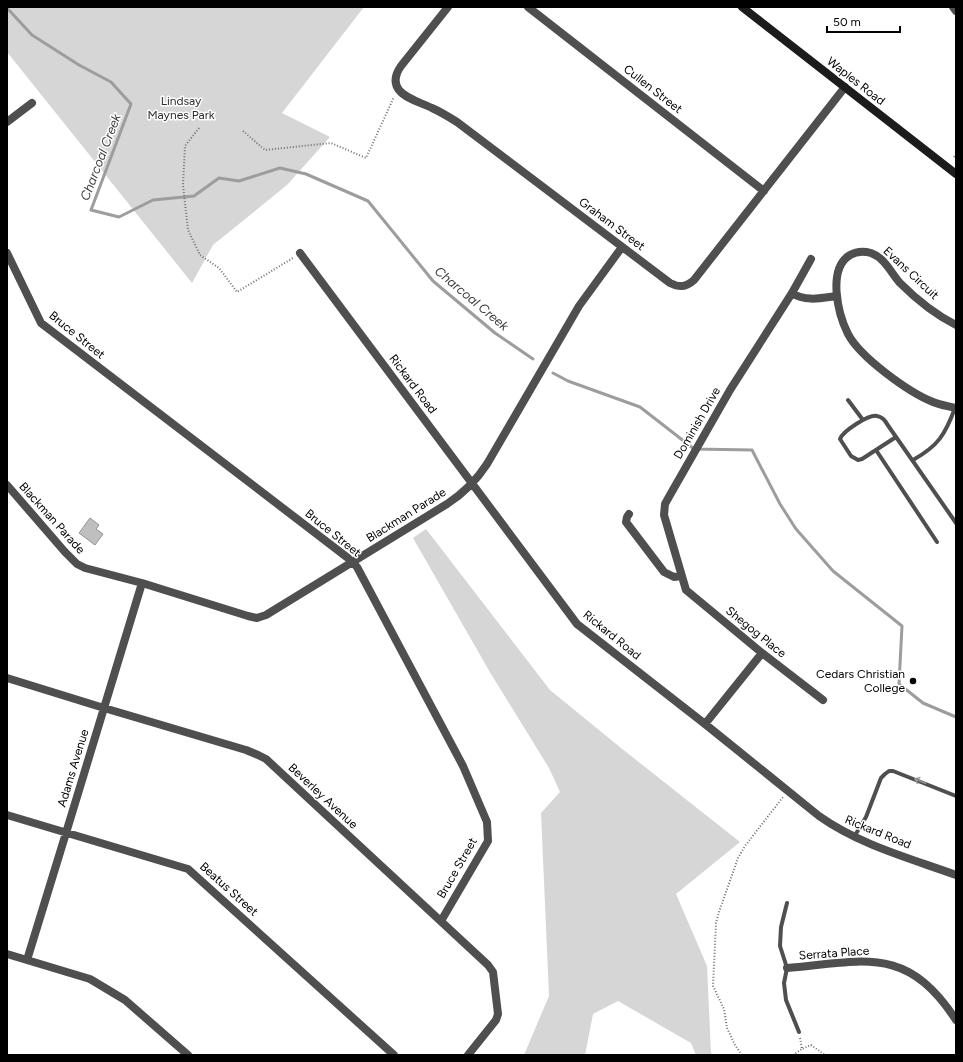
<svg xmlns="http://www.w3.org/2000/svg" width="963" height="1062" font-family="Figtree,sans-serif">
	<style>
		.green { fill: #d6d6d6 }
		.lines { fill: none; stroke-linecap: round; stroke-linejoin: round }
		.stream { stroke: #9d9d9d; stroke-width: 3 }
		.building { fill: #bfbfbf; stroke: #939393 }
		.path { stroke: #717171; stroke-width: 2; stroke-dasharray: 1 2; stroke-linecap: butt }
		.lane { stroke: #4f4f4f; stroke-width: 4 }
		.street { stroke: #4f4f4f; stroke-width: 8 }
		.secondary { stroke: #1c1c1c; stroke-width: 8 }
		.oneway { stroke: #959595 }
		.poi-dot { fill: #000; stroke: #fff; stroke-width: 1.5 }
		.labels { text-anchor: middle; stroke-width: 3; stroke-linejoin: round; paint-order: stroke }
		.street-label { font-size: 12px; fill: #000; stroke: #fff }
		.park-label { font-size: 12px; fill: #2d2d2d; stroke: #fff }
		.poi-label { font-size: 12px; fill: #000; stroke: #fff; text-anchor: end }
		.water-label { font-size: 13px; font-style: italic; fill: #3e3e3e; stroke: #fff }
	</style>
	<rect width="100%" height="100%" fill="#fff"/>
	<path class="green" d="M7 7H364L282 113 330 137 287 185 213 245 192 283 7 52Z
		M426 529 550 690 621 748 740 842 676 894 707 966 711 1053 713 1055H696L691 1043 618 1001 593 1014 585 1055H524L549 996 541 813 560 792 549 768 491 674 413 538Z"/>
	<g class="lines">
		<path class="stream" d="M7 8 32 35 79 65 111 82 131 104 91 210 119 217 153 200 194 196 219 178 239 181 280 168 306 174 368 201 433 281 495 333 533 359
			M553 373 568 381 640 407 694 449 752 450 780 504 796 529 833 571 902 626 899 684 923 703 956 717"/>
	</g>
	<path class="building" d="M90 518 99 525 96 529 103 534 95 545 79 533Z"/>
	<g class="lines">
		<path class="path" d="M199 128 185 146 183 185 188 230 200 255 219 268 237 292 293 258
			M243 131 265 150 331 143 366 158 394 97
			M954 157 956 154
			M800 1038 802 1049 811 1045 825 1055
			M742 1055 735 1045 727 1028 724 1009 713 986 716 923 719 912 738 858 745 846 783 797
			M793 1055 802 1049"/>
		<path class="lane" d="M848 400 863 420
			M896 437 862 459 858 460 851 456 840 439C843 431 869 414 877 416 882 417 885 420 887 424L956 523
			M876 450 937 542
			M913 460C938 446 945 435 955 408
			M854 837 866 817 881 778 885 774 889 771H893L956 796
			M787 903 781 927 780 946 787 968 784 983 786 1000 799 1032"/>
		<path class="street" d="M448 7 401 66C396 73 393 82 399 90 406 99 422 103 432 108 441 112 449 117 457 122L670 283C680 288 686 287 694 280L845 87
			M528 7 764 191
			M953 7 956 11
			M7 122 32 103
			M7 253 41 323 348 558 357 567 463 766 487 822 488 841 441 921
			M300 253 577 624 705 724 819 816C860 845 909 858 956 875
			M811 259 792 293 730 390 670 495 665 504 664 515 686 590 762 653 823 700
			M792 293C805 302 822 298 837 296
			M956 325C936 315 916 299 900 283 891 273 885 258 871 253 864 251 857 251 850 255 827 269 838 314 848 334 860 357 908 392 933 402 940 405 948 406 956 408
			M7 485 65 552 77 564 85 568 142 583 248 616 257 618 266 615 447 504C464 493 476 481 487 464L579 306 622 247
			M629 514 627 517 626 522 664 572 674 577 681 576
			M7 678 104 708 246 750 258 755 266 759 488 965 493 972 498 1014 496 1020 468 1055
			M705 724 762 653
			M7 815 188 869 394 1055
			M7 954 90 979 125 1000 188 1055
			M27 960 66 833 142 583
			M787 968C865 961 907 945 956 1020"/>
		<path class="secondary" d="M742 7 956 174"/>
	</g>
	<defs><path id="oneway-shaft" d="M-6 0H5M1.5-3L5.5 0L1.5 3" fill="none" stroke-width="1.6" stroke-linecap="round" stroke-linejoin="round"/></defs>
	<use class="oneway" href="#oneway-shaft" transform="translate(920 781) rotate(-158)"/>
	<circle class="poi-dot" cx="913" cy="681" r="4"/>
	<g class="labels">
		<g class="street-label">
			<text transform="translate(856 81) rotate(38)" y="4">Waples Road</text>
			<text transform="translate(653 89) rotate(38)" y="4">Cullen Street</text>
			<text transform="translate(612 224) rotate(37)" y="4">Graham Street</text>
			<text transform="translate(911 273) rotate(43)" y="4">Evans Circuit</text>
			<text transform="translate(77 335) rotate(39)" y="4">Bruce Street</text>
			<text transform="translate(413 384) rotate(53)" y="4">Rickard Road</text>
			<text transform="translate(697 423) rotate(-60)" y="4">Dominish Drive</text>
			<text transform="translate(406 515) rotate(-32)" y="4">Blackman Parade</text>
			<text transform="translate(52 518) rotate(48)" y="4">Blackman Parade</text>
			<text transform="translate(333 533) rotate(39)" y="4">Bruce Street</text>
			<text transform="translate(756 632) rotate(39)" y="4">Shegog Place</text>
			<text transform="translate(612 635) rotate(39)" y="4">Rickard Road</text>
			<text transform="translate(73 768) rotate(-73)" y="4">Adams Avenue</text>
			<text transform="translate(323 796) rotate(43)" y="4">Beverley Avenue</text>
			<text transform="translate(878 832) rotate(22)" y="4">Rickard Road</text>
			<text transform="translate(457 868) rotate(-60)" y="4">Bruce Street</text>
			<text transform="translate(229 889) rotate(42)" y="4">Beatus Street</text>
			<text transform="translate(834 953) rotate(-4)" y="4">Serrata Place</text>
		</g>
		<g class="park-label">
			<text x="181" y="105">Lindsay<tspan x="181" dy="14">Maynes Park</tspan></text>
		</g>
		<g class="poi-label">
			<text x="905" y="678">Cedars Christian<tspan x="905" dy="14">College</tspan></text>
		</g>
		<g class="water-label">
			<text transform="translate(100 157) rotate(-69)" y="5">Charcoal Creek</text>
			<text transform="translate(472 298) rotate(40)" y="5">Charcoal Creek</text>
		</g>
	</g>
	<rect width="963" height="1062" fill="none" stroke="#000000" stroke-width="16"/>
	<path d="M827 26v6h73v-6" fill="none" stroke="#000000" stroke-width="2"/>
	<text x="833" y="26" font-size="12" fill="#000000" stroke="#ffffff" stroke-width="3" paint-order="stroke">50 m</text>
</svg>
